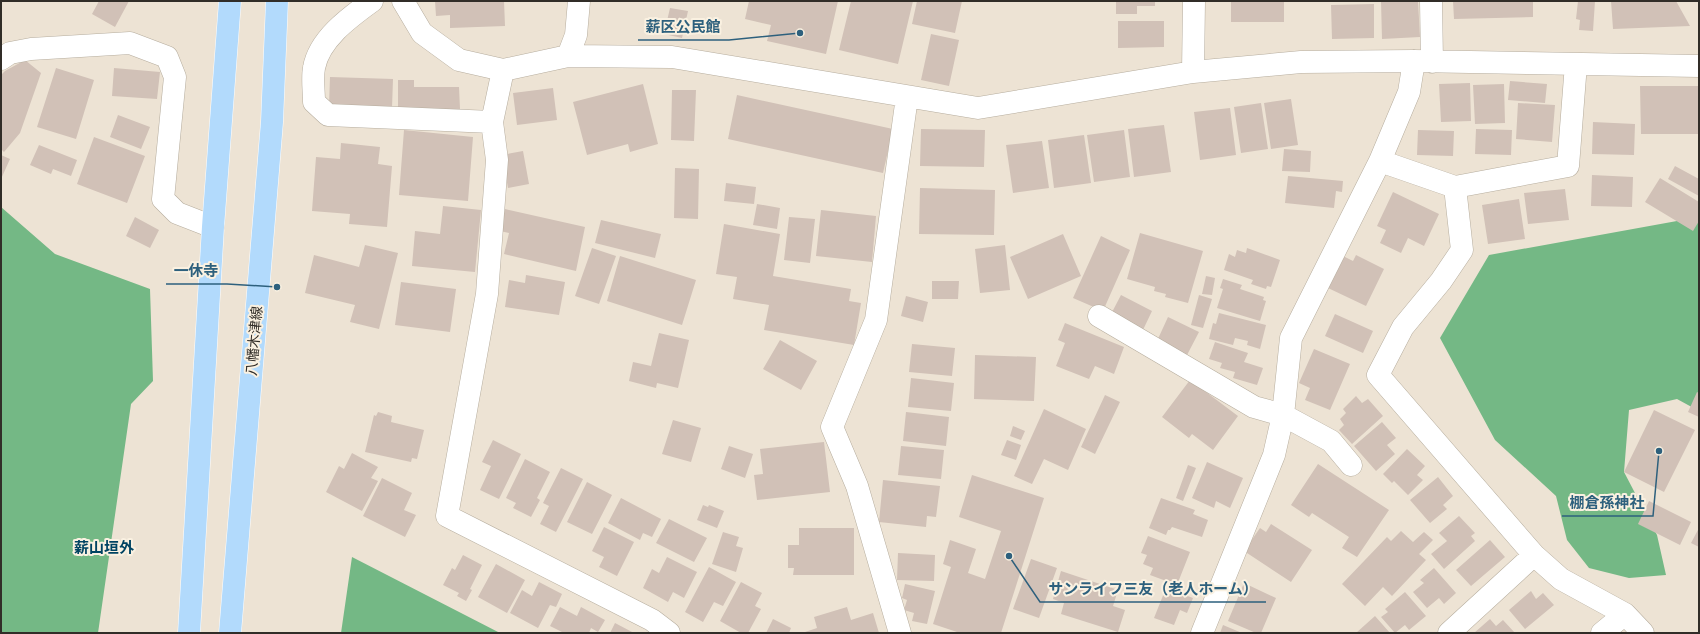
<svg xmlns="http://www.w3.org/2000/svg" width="1700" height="634" font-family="Helvetica,'Noto Sans JP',sans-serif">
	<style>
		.forest { fill: #74b885 }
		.building { fill: #d1c1b7 }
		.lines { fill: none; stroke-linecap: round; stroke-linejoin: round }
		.minor-casing { stroke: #b6ad9e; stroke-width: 23 }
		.major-casing { stroke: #fff; stroke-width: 23 }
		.minor { stroke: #fff; stroke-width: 22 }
		.major { stroke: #b2dafc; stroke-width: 22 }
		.labels { text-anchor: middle; stroke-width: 4; stroke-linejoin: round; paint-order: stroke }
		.street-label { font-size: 14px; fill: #312d28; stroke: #faf1e1 }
		.neighbourhood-label { font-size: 15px; font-weight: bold; fill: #004362; stroke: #faf1e1 }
		.leader { fill: none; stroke: #2d607d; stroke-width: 1.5 }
		.callout-dot { fill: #2d607d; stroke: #faf1e1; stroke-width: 1.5 }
		.callout-label { font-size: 15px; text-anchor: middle; font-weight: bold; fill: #2d607d; stroke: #faf1e1; stroke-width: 4; stroke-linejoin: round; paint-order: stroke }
	</style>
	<rect width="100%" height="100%" fill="#ede3d4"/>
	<path class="forest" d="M1 207 55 254 150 289 153 381 131 404 98 633H1Z
		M1688 219 1699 222V411L1677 399 1629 410 1624 472 1657 535 1666 575 1629 578 1589 568 1567 540 1556 496 1495 440 1440 338 1489 255Z
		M352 557 500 633H341Z"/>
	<path class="building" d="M99 1H129L115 27 92 14Z
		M435 1H504L505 26 450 28V15L436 16Z
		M749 1H838L826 54 767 41 771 25 745 19Z
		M851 1H913L898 64 839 50Z
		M917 1H962L955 33 912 24Z
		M1116 1H1155V6H1137V14H1116Z
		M1231 1H1284V22H1231Z
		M1381 1H1418L1420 37 1382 39Z
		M1453 1H1533V17L1454 19Z
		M1578 1H1595L1593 31 1579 30 1580 20 1576 19Z
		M1611 1H1676L1690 26 1613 29Z
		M1374 4V38L1332 39 1331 5Z
		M670 8 688 11 682 38 664 34Z
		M1118 21H1164V47L1118 48Z
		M931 34 959 40 949 86 921 80Z
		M25 60 41 73 20 133 4 152 1 149V75L5 71Z
		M56 68 94 80 76 139 37 127Z
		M114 68 160 72 157 99 112 96Z
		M330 77 393 79 392 108 329 106Z
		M398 80H414V87H459L460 109H398Z
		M1510 81 1547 84 1545 103 1508 100Z
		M1470 83 1471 121 1441 122 1439 84Z
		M643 84 658 144 630 152 628 144 587 155 573 102Z
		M1504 84 1505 123 1475 124 1473 85Z
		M1640 86H1699V134H1641Z
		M553 88 557 120 517 125 513 93Z
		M672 90H696L694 141 671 140Z
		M737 95 893 129 883 173 728 139Z
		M1291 99 1298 145 1271 149 1264 103Z
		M1261 103 1268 149 1241 153 1234 107Z
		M1518 103 1555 105 1552 142 1516 139Z
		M1230 108 1236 155 1200 160 1194 112Z
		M118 115 150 127 141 149 110 137Z
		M1593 122 1635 124 1634 155 1592 154Z
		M1164 125 1171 172 1134 177 1128 129Z
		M921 129 985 130 984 167 920 166Z
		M1476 129 1512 130 1511 155 1475 154Z
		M404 130 473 137 468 201 399 195Z
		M1124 130 1130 177 1094 182 1087 135Z
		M1418 130 1454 131 1453 156 1417 155Z
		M1084 135 1091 183 1054 188 1048 140Z
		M94 137 145 156 127 203 77 184Z
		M1042 141 1049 188 1013 193 1006 145Z
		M341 143 380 147 378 164 392 166 387 227 349 224 350 214 312 211 316 157 340 159Z
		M39 145 77 160 71 176 53 169 51 174 30 165Z
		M1284 149 1311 151 1310 172 1282 171Z
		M523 151 529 184 508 188 502 155Z
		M1 155 10 159 1 179Z
		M1675 166 1699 179V196L1668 179Z
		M675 168 699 169 698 219 674 218Z
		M1592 175 1633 177 1632 207 1591 206Z
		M1288 176 1343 181 1342 192 1336 191 1334 208 1285 203Z
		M1660 178 1699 202V221L1693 231 1645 202Z
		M726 183 756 187 754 204 724 201Z
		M920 188 995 190 994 235 919 234Z
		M1565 189 1569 220 1528 224 1524 193Z
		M1393 192 1439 214 1424 246 1408 238 1401 253 1380 243 1386 230 1377 226Z
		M1519 199 1525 239 1488 244 1482 205Z
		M757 204 780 208 777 229 753 225Z
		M443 206 481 210 475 272 412 266 415 231 440 234Z
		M505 209 585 227 576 271 504 254 509 233 500 231Z
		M821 210 876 216 872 262 816 256Z
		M135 217 159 230 150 248 126 236Z
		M789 217 815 219 810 263 784 260Z
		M601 220 661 234 655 258 595 243Z
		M724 224 780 234 773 276 851 289 849 301 861 303 854 345 764 330 769 305 733 299 737 277 716 274Z
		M1140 233 1203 251 1188 303 1165 297 1166 294 1154 291 1155 287 1127 279Z
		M1063 234 1081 276 1028 299 1010 257Z
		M1101 236 1130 250 1103 311 1073 298Z
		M365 245 398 253 379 329 350 322 355 305 305 293 314 255 359 267Z
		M1005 245 1010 290 980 293 975 249Z
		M592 248 616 256 599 304 575 296Z
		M1247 248 1280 260 1271 287 1267 286 1266 289 1251 284 1253 280 1224 270 1229 254 1235 257 1237 250 1246 253Z
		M1356 255 1384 269 1366 306 1328 288 1343 256 1353 261Z
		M620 256 696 280 682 325 607 301Z
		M526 275 565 282 559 315 505 307 509 280 525 283Z
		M1206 276 1215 278 1212 295 1202 294Z
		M1223 279 1242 285 1240 289 1264 297 1263 300 1266 301 1260 321 1217 308 1223 289 1220 288Z
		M932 281H959L958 299H932Z
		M401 282 456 289 450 332 395 325Z
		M1121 295 1152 311 1142 332 1110 316Z
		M1199 295 1212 299 1203 328 1191 325Z
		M906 296 928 302 923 322 901 316Z
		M1219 313 1266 325 1260 349 1247 345 1248 341 1235 338 1233 345 1209 339 1213 323 1216 324Z
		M1335 314 1373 331 1363 353 1325 336Z
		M1168 317 1199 332 1187 355 1157 341Z
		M1065 323 1124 347 1114 374 1095 366 1089 379 1056 366 1065 343 1058 340Z
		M659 333 689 340 678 388 657 383 656 388 629 381 633 362 651 366Z
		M780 340 817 361 801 390 763 369Z
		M1215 342 1248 353 1244 362 1263 368 1257 385 1233 378 1235 372 1220 368 1222 363 1209 359Z
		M912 344 955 348 952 376 909 372Z
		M1314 349 1350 364 1330 410 1305 400 1310 388 1299 383Z
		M975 355 1036 357 1034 401 974 399Z
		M911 378 954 383 951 411 908 407Z
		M1190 380 1238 416 1213 450 1192 434 1189 438 1162 417Z
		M1697 392 1699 393V417L1688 412Z
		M1105 395 1120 402 1095 454 1081 447Z
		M1356 396 1362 403 1368 399 1383 416 1352 444 1339 430 1344 425 1340 419 1346 413 1343 409Z
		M1044 409 1086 429 1068 470 1044 459 1032 484 1014 476Z
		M1654 410 1695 430 1664 492 1624 472Z
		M378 412 392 416 391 422 424 430 417 459 412 458 411 462 365 452 374 415 376 416Z
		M906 412 949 417 946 446 903 441Z
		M673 420 701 428 691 462 662 454Z
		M1382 422 1396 438 1387 445 1395 454 1376 471 1354 446Z
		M1013 426 1025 431 1021 440 1010 436Z
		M493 440 521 454 499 499 480 490 491 466 482 462Z
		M1007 440 1021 445 1016 460 1001 455Z
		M824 442 830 492 757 500 754 475 763 474 760 449Z
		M729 446 753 454 745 478 721 469Z
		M901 446 944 450 941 479 898 475Z
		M1407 449 1425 466 1417 475 1423 480 1408 495 1394 481 1392 483 1383 474Z
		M352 453 378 467 371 478 378 481 362 511 326 492 339 466 344 469Z
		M525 459 550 472 537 498 540 500 531 517 513 508 516 503 506 498Z
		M1207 462 1243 478 1230 508 1216 501 1214 508 1192 498Z
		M1318 464 1389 510 1357 557 1342 548 1349 537 1312 513 1309 517 1291 505Z
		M1188 465 1196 468 1183 501 1176 498Z
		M561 468 583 479 556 532 540 524 549 506 543 503Z
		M972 475 1044 498 1001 633H960L933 624 951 567 943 564 950 540 976 549 968 573 985 579 1001 531 959 517Z
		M1438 477 1453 496 1443 505 1447 509 1430 523 1410 500Z
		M382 478 412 493 404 510 416 515 405 537 363 516Z
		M883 480 940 486 936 517 927 516 926 527 879 522Z
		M587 482 612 495 592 534 567 522Z
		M621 498 661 519 652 537 643 533 640 540 608 523Z
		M1161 498 1195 510 1193 514 1208 520 1202 537 1172 527 1170 530H1168L1166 535 1149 528Z
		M1649 501 1691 522 1680 545 1638 524Z
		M703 505 708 507 709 505 724 511 717 528 697 520Z
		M1459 516 1475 533 1471 536 1475 541 1444 569 1431 554 1447 541 1439 533Z
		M669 519 707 538 694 562 656 543Z
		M1271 524 1312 550 1291 582 1244 551 1260 528 1266 532Z
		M604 527 634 542 617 576 599 567 604 557 592 551Z
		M799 528H854V575H793L794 568H788V545H799Z
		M1699 528V547L1691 543Z
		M1401 531 1413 542 1424 532 1433 540 1419 554 1426 560 1392 596 1383 587 1365 606 1342 584 1387 537 1391 541Z
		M723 532 739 537 736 546 743 548 736 572 712 564Z
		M1148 536 1190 552 1177 585 1150 575 1153 568 1143 564 1147 555 1141 553Z
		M1490 540 1505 557 1471 586 1456 570Z
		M898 553 935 555 934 581 897 580Z
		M463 555 482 565 470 589 472 590 466 601 457 596 459 593 443 585 452 568 455 570Z
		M667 557 697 572 684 598 673 592 668 602 643 588 652 569 659 573Z
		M1031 559 1057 568 1039 618 1013 609Z
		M496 564 525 580 507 613 478 597Z
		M709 567 736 582 723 606 714 602 703 622 685 612Z
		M1434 568 1456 593 1444 604 1439 598 1427 608 1413 592 1424 583 1420 580Z
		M1061 571 1118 590 1113 606 1125 610 1118 632 1061 614 1064 603 1053 599Z
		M539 582 562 594 556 607 550 605 538 628 510 613 522 590 532 596Z
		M741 582 762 593 755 606 761 609 748 633H741L720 621Z
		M1244 583 1276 598 1261 633H1256L1228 621Z
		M905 584 935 591 927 624 912 621 914 613 904 610 907 600 902 598Z
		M1166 588 1193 598 1187 613 1180 610 1174 625 1154 618Z
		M1531 591 1536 599 1543 593 1554 605 1525 629 1509 610Z
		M1405 592 1426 616 1409 630 1405 625 1395 633 1381 617 1388 612 1385 609Z
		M560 607 577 616 581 607 605 620 598 632 591 628 589 633H564L550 626Z
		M847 607 851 620 873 613 879 633H802L817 628 814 617Z
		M1375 616 1390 633H1356Z
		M773 619 791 628 789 633H766Z
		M1490 619 1496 626 1503 620 1515 633H1474Z
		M615 623 634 633H610Z
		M1223 625 1242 633H1220Z"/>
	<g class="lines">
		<g class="minor-casing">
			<path id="minor" d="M372 1C350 17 319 39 314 68 312 78 314 91 314 102L328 115 492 122
				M403 1 422 33 459 60 503 70 568 56 672 57 978 108 1193 72 1301 62 1414 61 1699 66
				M1431 1 1432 62
				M568 56 576 35 579 1
				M1 59 10 53 31 49 130 43 167 57 175 77 163 199 177 213 213 227
				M1414 61 1409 92 1380 161 1455 187 1462 250 1441 281 1403 327 1378 375 1534 555 1449 633
				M503 70 492 122 497 160 487 294 447 516 652 620 669 633
				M1193 72 1194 1
				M1455 187 1568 166 1576 64
				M1099 316 1254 407 1283 415 1331 441 1351 465
				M1534 555 1561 579 1625 614 1643 633
				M900 633 857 486 832 427 876 320 907 97
				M1202 633 1274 455 1283 415 1291 338 1380 161
				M1602 633 1625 614"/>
		</g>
		<g class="major-casing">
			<path id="major" d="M189 633 213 227 230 1
				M230 633 272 122 277 1"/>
		</g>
		<use href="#minor" class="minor"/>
		<use href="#major" class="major"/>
	</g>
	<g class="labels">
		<g class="street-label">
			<text transform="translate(254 341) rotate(-85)" y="5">八幡木津線</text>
		</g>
		<g class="neighbourhood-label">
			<text x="104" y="553">薪山垣外</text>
		</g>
	</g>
	<path class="leader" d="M800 33L729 40H638M277 287L227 284H166M1659 451L1653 516H1562M1009 556L1040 602H1266"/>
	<g class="callout-dot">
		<circle cx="800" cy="33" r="4"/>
		<circle cx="277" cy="287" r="4"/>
		<circle cx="1659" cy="451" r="4"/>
		<circle cx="1009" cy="556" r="4"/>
	</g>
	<g class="callout-label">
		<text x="683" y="32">薪区公民館</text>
		<text x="196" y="276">一休寺</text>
		<text x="1607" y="508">棚倉孫神社</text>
		<text x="1153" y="594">サンライフ三友（老人ホーム）</text>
	</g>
	<rect width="1700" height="634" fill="none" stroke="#312d28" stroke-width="4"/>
</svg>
